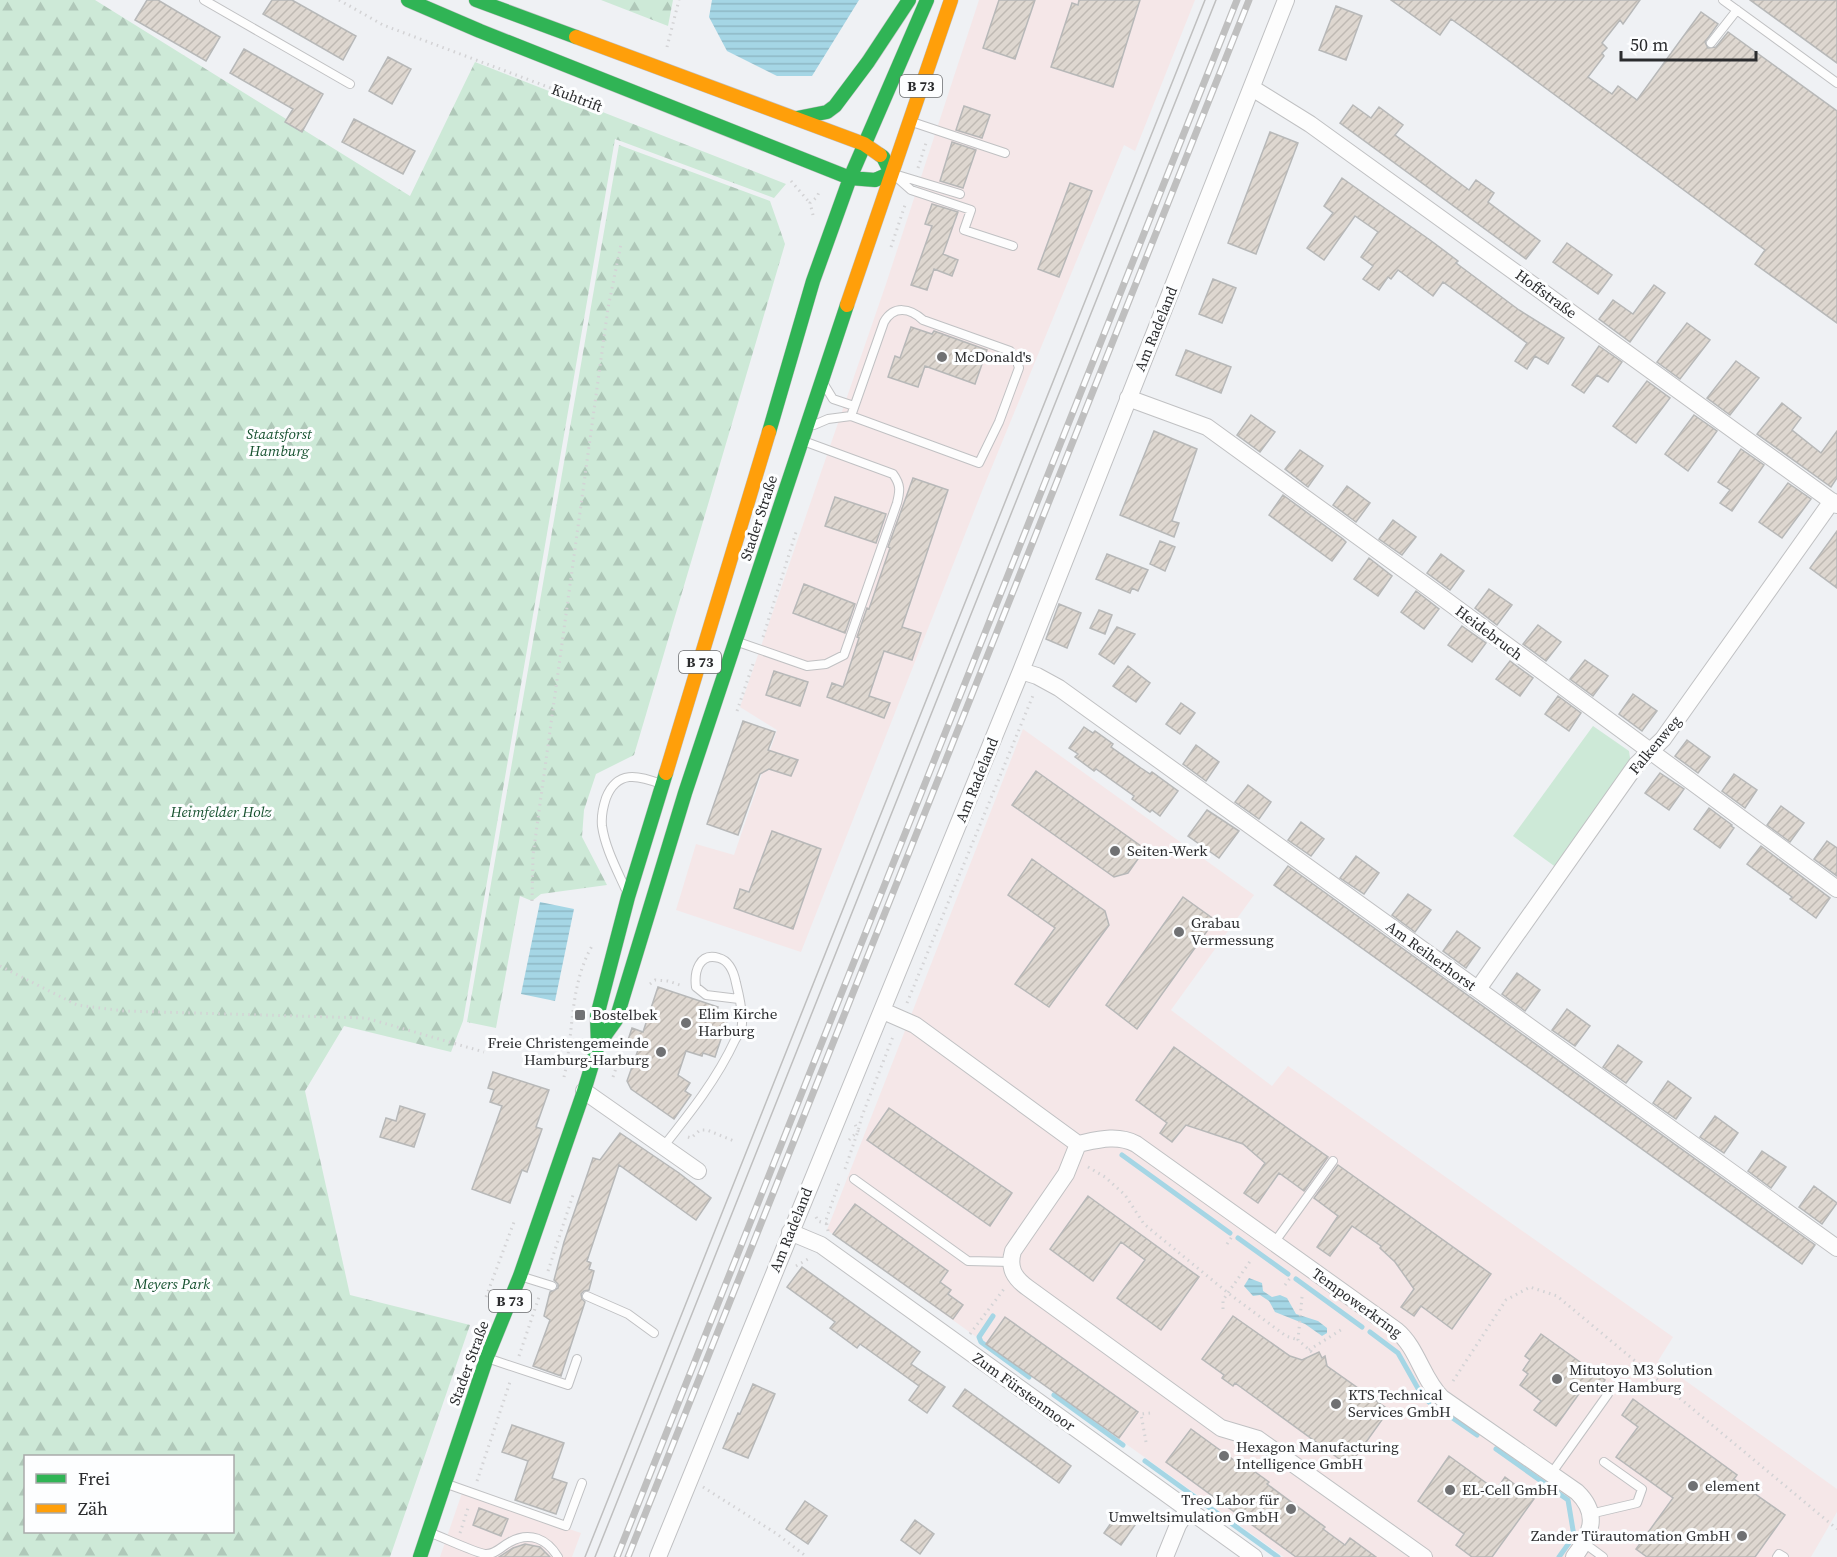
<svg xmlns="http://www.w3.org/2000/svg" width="1837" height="1557" font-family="'Source Serif 4',serif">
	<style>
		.commercial { fill: #f5e7e8 }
		.green { fill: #cde9d7 }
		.forest { fill: url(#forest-firs); fill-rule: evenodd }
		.water { fill: url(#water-rules) }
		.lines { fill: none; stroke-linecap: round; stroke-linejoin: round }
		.stream { stroke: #a5d6e5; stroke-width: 5 }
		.building { fill: url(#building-hatch); stroke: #b7b8b8; stroke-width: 1.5 }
		.lane-casing { stroke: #c0c1c3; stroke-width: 10 }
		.street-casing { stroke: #c0c1c3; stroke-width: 18 }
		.fast-casing { stroke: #c0c1c3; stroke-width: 15 }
		.slow-casing { stroke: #c0c1c3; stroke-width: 15 }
		.path { stroke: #d3d3d5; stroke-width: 3; stroke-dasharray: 1.5 4.5; stroke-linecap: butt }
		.lane { stroke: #fdfdfd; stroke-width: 8 }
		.street { stroke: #fdfdfd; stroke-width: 16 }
		.fast { stroke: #30b455; stroke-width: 14 }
		.slow { stroke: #ff9f0a; stroke-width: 14 }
		.tram { stroke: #bfbfbf; stroke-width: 1.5 }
		.rail-casing { stroke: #bfbfbf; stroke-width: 7 }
		.rail { stroke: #fdfeff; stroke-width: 4.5; stroke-dasharray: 14; stroke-linecap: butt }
		.poi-dot { fill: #707173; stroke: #fdfeff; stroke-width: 2 }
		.labels { text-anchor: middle; stroke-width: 6; stroke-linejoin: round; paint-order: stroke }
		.shield { fill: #fdfeff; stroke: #6a6b6d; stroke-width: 1.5 }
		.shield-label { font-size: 14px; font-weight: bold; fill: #2b2c2e }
		.street-label { font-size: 15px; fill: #2b2c2e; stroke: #fdfeff }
		.poi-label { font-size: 15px; fill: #2b2c2e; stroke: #fdfeff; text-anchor: start }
		.park-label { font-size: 15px; font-style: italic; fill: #16512f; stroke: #fdfeff }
	</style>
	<defs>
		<pattern id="forest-firs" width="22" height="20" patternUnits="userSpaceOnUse" patternTransform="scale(1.5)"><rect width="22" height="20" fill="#cde9d7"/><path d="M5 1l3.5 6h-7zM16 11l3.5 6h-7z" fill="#b0c8b9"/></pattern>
		<pattern id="water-rules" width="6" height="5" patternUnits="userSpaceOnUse" patternTransform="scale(1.5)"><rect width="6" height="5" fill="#a5d6e5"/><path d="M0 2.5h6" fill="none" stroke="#8eb8c5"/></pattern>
		<pattern id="building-hatch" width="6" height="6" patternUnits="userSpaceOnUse" patternTransform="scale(1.5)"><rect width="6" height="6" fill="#ded7d0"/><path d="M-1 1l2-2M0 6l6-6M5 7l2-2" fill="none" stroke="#bfb9b3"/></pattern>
	</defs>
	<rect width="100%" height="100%" fill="#eff1f4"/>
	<path class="commercial" d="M979 0H1195L1135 151 1124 145 982 491 801 952 676 910 696 844 734 855 777 730 740 707 886 284Z
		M1023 729 1254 895 1171 1010 1272 1086 1288 1066 1673 1337 1658 1361 1837 1489V1512L1811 1557H1284L827 1230Z
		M462 1493 581 1533 572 1557H440Z"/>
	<path class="green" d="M1593 726 1629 751 1631 765 1557 868 1513 836Z"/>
	<path class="forest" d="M0 0H95L410 196 475 62 786 184 774 198 615 139 463 1021 451 1052 344 1026 305 1091 350 1295 470 1325 390 1557H0ZM26 1456H232V1532H26Z
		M601 0H673L668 26Z
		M619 145 770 201 785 244 634 755 596 774 584 810 582 837 607 885 541 894 532 901 520 896 496 1028 467 1022Z"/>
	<path class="water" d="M712 0H859L812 76H777L727 51 709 17Z
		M540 902 574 909 555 1001 521 994Z
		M1249 1278 1262 1283 1263 1291 1272 1297 1280 1295 1287 1298 1296 1314 1318 1321 1327 1328V1333L1322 1336 1305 1324 1275 1312 1269 1301 1260 1295 1253 1296 1244 1286Z"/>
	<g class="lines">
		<path class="stream" d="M1122 1155 1230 1233
			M1238 1238 1288 1274
			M1296 1279 1362 1327
			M993 1316 979 1337 981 1342 1029 1377
			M1370 1332 1398 1353 1420 1392 1429 1402
			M1054 1395 1123 1445
			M1444 1412 1477 1435
			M1496 1449 1568 1500 1574 1536 1559 1557
			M1145 1461 1278 1557"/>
	</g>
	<path class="building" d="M147 0H158L220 37 206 61 135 20Z
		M272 0H292L356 36 343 60 263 14Z
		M999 0H1035L1015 59 983 48Z
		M1079 0H1140L1113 87 1051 67 1072 3 1078 5Z
		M1391 0H1640L1623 24 1620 20 1602 43 1607 48 1602 53 1604 56 1588 77 1612 94 1618 86 1637 100 1701 12 1718 24 1705 42 1708 48 1716 47 1728 32 1837 111V323L1755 264 1765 250 1486 44 1451 19 1440 35Z
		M1750 0H1837V63Z
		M1336 6 1362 16 1346 60 1319 50Z
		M244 49 323 94 302 132 285 122 293 109 230 73Z
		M388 57 411 69 392 104 369 91Z
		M1353 105 1371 118 1379 107 1403 125 1395 135 1469 190 1476 180 1494 193 1488 202 1540 241 1526 259 1340 123Z
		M964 106 990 115 982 138 956 130Z
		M354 119 415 151 403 174 342 142Z
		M1270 132 1298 143 1256 254 1228 243Z
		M952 142 976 150 963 188 940 181Z
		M1342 178 1430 240 1458 261 1456 263 1519 310 1564 338 1548 364 1535 356 1527 369 1515 361 1527 343 1443 282 1433 296 1398 270 1391 279 1388 277 1379 290 1363 279 1373 266 1361 257 1378 232 1355 216 1324 260 1307 248 1333 213 1324 206Z
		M1070 183 1092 191 1059 277 1038 269Z
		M932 204 958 212 943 254 958 260 952 276 934 269 927 290 911 285 932 226 925 224Z
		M1567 243 1612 275 1598 294 1553 262Z
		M1213 279 1236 288 1222 323 1199 314Z
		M1654 285 1665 293 1630 342 1599 319 1613 300 1633 314Z
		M1687 323 1710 340 1680 379 1657 362Z
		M911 327 932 334 934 331 987 350 975 384 925 366 918 387 888 377 895 356 900 358Z
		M1599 346 1622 362 1608 382 1597 375 1584 393 1572 385Z
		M1186 350 1231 367 1221 393 1176 375Z
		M1736 361 1759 378 1730 415 1707 398Z
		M1647 381 1670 398 1636 443 1613 426Z
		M1782 403 1801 418 1792 430 1821 453 1837 431V478L1831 487 1757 434Z
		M1251 415 1275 432 1260 452 1237 435Z
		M1694 415 1717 431 1688 471 1665 454Z
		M1154 431 1197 449 1172 521 1179 523 1174 537 1120 515Z
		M1741 449 1764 465 1732 511 1720 503 1730 490 1718 482Z
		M1300 450 1323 466 1308 487 1285 469Z
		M913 478 948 490 902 627 921 633 912 660 884 651 869 696 890 703 884 718 827 697 832 683 843 687 859 638 857 637 867 608 869 609 890 548 888 547Z
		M1788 483 1811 499 1782 538 1759 522Z
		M1347 486 1370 503 1356 522 1333 505Z
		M1283 495 1343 539 1346 542 1332 561 1269 515Z
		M835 497 886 514 876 543 825 526Z
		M1393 520 1416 537 1402 555 1379 539Z
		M1837 531V588L1810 568Z
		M1160 541 1175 547 1165 571 1150 564Z
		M1107 554 1148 570 1138 591 1132 588 1130 593 1096 579Z
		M1441 554 1464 571 1450 590 1427 573Z
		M1369 558 1392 576 1378 596 1354 579Z
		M804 584 855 604 845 633 793 613Z
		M1489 589 1512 605 1497 625 1475 608Z
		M1416 591 1439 609 1424 629 1401 612Z
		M1059 604 1081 613 1067 648 1046 639Z
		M1099 610 1112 615 1105 634 1090 628Z
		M1538 625 1561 642 1546 661 1523 644Z
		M1462 626 1486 643 1472 662 1448 645Z
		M1117 627 1135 634 1114 664 1099 654Z
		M1585 660 1608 676 1593 696 1570 679Z
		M1510 661 1533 678 1520 696 1496 679Z
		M1128 666 1150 683 1136 702 1113 686Z
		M774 671 808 682 800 706 766 695Z
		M1633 694 1657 711 1642 731 1619 714Z
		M1558 696 1581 713 1569 731 1545 714Z
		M1181 703 1195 713 1180 734 1166 724Z
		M743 721 775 732 768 750 798 760 791 776 769 769 760 774 738 835 707 824Z
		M1084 727 1093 733 1095 731 1113 744 1111 747 1141 768 1150 774 1152 772 1178 791 1160 816 1152 810 1150 812 1132 799 1134 796 1096 769 1094 771 1075 757 1078 754 1069 748Z
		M1687 740 1710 757 1698 773 1675 756Z
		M1196 745 1219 762 1206 781 1183 764Z
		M1036 771 1145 849 1128 873 1114 877 1012 805Z
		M1660 773 1684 789 1669 810 1645 793Z
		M1734 774 1757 790 1745 808 1722 791Z
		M1248 785 1271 802 1259 819 1235 802Z
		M1781 806 1804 823 1790 842 1767 825Z
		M1709 808 1732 825 1731 826 1734 828 1720 848 1694 829Z
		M1207 810 1239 831 1219 858 1188 836Z
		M1301 822 1324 839 1311 856 1288 840Z
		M772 831 821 849 793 929 734 908 740 889 749 892Z
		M1827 841 1837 848V876L1814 859Z
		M1761 846 1830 898 1816 918 1790 899 1792 897 1747 864Z
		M1356 856 1379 873 1364 894 1340 878Z
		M1032 859 1105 911 1109 925 1049 1007 1015 984 1055 928 1008 895Z
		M1288 866 1815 1245 1802 1264 1274 885Z
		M1408 894 1431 910 1415 932 1392 915Z
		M1183 897 1215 920 1137 1029 1106 1005Z
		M1457 931 1480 948 1466 968 1443 951Z
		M1517 973 1540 990 1525 1011 1502 994Z
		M658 987 718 1007 717 1011 729 1015 715 1057 703 1053 702 1056 686 1051 678 1075 690 1083 685 1091 691 1095 674 1119 631 1089 627 1081 638 1050 626 1046 632 1028 643 1032Z
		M1567 1009 1590 1026 1575 1046 1552 1030Z
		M1618 1045 1642 1062 1626 1083 1603 1067Z
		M1174 1047 1328 1157 1304 1191 1279 1173 1258 1203 1244 1193 1265 1163 1243 1144 1186 1125 1172 1142 1160 1133 1167 1123 1136 1100Z
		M493 1072 549 1090 536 1127 542 1129 527 1172 522 1170 510 1203 472 1189 502 1106 490 1102 494 1090 488 1088Z
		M1668 1081 1691 1098 1676 1119 1653 1103Z
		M400 1106 425 1114 414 1147 380 1137 386 1118 396 1121Z
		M889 1108 1012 1193 990 1226 867 1140Z
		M1715 1116 1738 1133 1724 1153 1700 1137Z
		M620 1133 679 1173 711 1198 696 1220 619 1165 587 1261 591 1263 589 1269 594 1271 589 1290 584 1291 581 1294 582 1299 585 1302 561 1376 533 1366 550 1320 544 1316 550 1292 558 1288V1284L554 1280 564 1242 593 1158 600 1160Z
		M1762 1151 1786 1167 1771 1188 1748 1171Z
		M1338 1165 1491 1274 1452 1329 1421 1306 1414 1316 1401 1307 1414 1289 1395 1262 1380 1248 1381 1246 1352 1226 1330 1256 1317 1247 1338 1216 1314 1198Z
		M1814 1186 1837 1203 1822 1224 1799 1207Z
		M1088 1196 1199 1277 1161 1330 1117 1298 1145 1260 1121 1242 1093 1281 1050 1249Z
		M855 1204 948 1271 940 1282 951 1290 948 1294 963 1305 953 1319 833 1234Z
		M802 1267 920 1352 911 1364 945 1387 927 1413 909 1400 919 1386 860 1344 857 1348 830 1328 835 1322 787 1287Z
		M1233 1316 1290 1356 1302 1360 1319 1352 1322 1358 1325 1356 1327 1366 1389 1410 1349 1466 1235 1383 1233 1386 1222 1378 1224 1375 1202 1359Z
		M1005 1317 1138 1412 1119 1438 986 1344Z
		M1541 1334 1605 1380 1597 1392 1586 1384 1556 1426 1534 1410 1541 1401 1520 1385 1528 1374 1523 1370 1530 1360 1525 1356Z
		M753 1384 775 1394 748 1458 723 1448 738 1413 740 1414Z
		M965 1389 1071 1466 1059 1483 953 1406Z
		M1633 1399 1737 1475 1734 1479 1785 1515 1755 1557H1647L1636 1549 1673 1498 1616 1457 1638 1427 1622 1415Z
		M512 1425 564 1443 552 1478 567 1483 556 1514 515 1500 528 1461 502 1452Z
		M1191 1429 1249 1471 1251 1469 1269 1482 1267 1484 1325 1527 1323 1529 1345 1545 1350 1538 1376 1557H1296L1166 1462Z
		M1449 1456 1496 1490 1505 1477 1534 1499 1492 1557H1472L1456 1545 1464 1534 1418 1501Z
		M805 1501 827 1516 808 1544 786 1529Z
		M479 1508 508 1519 501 1536 473 1525Z
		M1118 1513 1135 1525 1121 1545 1104 1533Z
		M915 1520 934 1534 920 1554 901 1540Z
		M525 1544 540 1547 550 1557H499L513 1548Z"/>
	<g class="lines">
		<g class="lane-casing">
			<path id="lane" d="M204 0 350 84
				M1723 0 1837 83
				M1711 43 1737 10
				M912 122 1005 153
				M894 174 960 194
				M894 175 911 190 971 210 964 230 1013 246
				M825 386 833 399 854 406
				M814 425 828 419 851 416 979 463 999 422 1019 368 1016 358 1010 351 923 320C910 308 894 305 884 322L851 416
				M738 642 807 666 826 664 844 655 897 503C900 491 901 485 893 474L806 442
				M625 888C616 868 605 847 602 826 601 816 603 807 606 798 617 770 638 775 661 784
				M663 1147C690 1113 717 1079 735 1040 738 1035 742 1029 742 1024 743 1011 739 995 736 983 734 973 730 961 719 958 699 952 694 972 696 987L706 995 739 999
				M854 1179 968 1261 1011 1262
				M1274 1243 1333 1161
				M523 1277 552 1286
				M587 1296 628 1314 654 1333
				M490 1359 568 1385 577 1359
				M1551 1474 1608 1394
				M447 1484 566 1526 582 1483
				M1590 1514 1637 1503 1642 1489 1604 1462
				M431 1533C442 1537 476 1553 485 1554 495 1555 502 1546 510 1542 530 1531 547 1539 558 1557
				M1584 1543 1603 1557
				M1777 1557 1779 1554 1784 1557"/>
		</g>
		<g class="street-casing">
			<path id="street" d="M1252 88 1310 124 1837 505
				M1128 398 1207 427 1432 590 1837 889
				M1021 671 1037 676 1059 688 1837 1248
				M1478 989 1636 765 1663 739 1832 501
				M883 1011 915 1025 1078 1144C1097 1140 1117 1134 1136 1144L1396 1330C1418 1348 1422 1379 1442 1398L1577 1492C1600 1514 1591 1535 1574 1557
				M584 1091 698 1171
				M1078 1144 1066 1174 1013 1251C1008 1268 1014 1278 1028 1288L1221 1428 1258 1439 1424 1557
				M790 1232 821 1245 1254 1557
				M658 1557 1021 671 1286 0
				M1165 1557 1178 1525 1188 1509"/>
		</g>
		<g class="fast-casing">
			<path id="fast" d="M408 0 480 31 850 178 875 180 891 173 883 157 880 155
				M476 0 576 37
				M797 118 827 112 835 106 868 62 909 0
				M769 432 813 281 850 178 927 0
				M598 1045 616 1020 685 793 847 305
				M420 1557 487 1357 520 1276 584 1091 598 1045 597 1016 628 897 666 773"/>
		</g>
		<g class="slow-casing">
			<path id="slow" d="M576 37 864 144 880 155
				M847 305 951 0
				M666 773 769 432"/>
		</g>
		<path class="path" d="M339 0 383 25 604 108
			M667 47 679 0
			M918 168 927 140
			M791 181 810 203
			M813 215 810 203 817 197 820 190
			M891 247 906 202
			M763 637 797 529
			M737 711 754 661
			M532 901 533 855 608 308 621 244
			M0 966 77 1005 124 1011 366 1018 484 1052
			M650 984 655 980 668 981 683 986
			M907 1003 1034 693
			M564 1077C574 1034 569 986 592 946
			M613 1077 622 1050
			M688 1137 691 1138 700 1130H707L734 1141
			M849 1140 858 1131 854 1122
			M1088 1167 1105 1177 1125 1195 1144 1224 1228 1293 1286 1336 1298 1340
			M845 1169 858 1131 862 1116 894 1034
			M816 1217 818 1221 827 1224
			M828 1231 826 1220 840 1180
			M1227 1244 1233 1235
			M796 1266 808 1259
			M548 1271 574 1192
			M1285 1285 1291 1277
			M486 1297 514 1222
			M1302 1297 1298 1340 1314 1354
			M1223 1309V1300L1251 1260
			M970 1334 1004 1289
			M1309 1350 1344 1328
			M519 1356 540 1294
			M1453 1381 1506 1300 1530 1287 1557 1296 1837 1529
			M1146 1442 1141 1414 1150 1413
			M477 1481 511 1379
			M703 1487 777 1534 807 1557
			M460 1533 469 1505"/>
		<use href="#lane" class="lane"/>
		<use href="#street" class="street"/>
		<use href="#fast" class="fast"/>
		<use href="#slow" class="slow"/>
		<path class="tram" d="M585 1557 1205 0
			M595 1557 1216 0"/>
		<g class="rail-casing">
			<path id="rail" d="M617 1557 1237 0
				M628 1557 1249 0"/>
		</g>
		<use href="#rail" class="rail"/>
	</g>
	<g class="poi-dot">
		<circle cx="942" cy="357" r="6"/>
		<circle cx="1115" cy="851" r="6"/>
		<circle cx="1179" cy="932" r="6"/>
		<rect x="574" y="1009" width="12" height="12" rx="3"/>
		<circle cx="686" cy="1023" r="6"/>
		<circle cx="661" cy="1052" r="6"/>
		<circle cx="1557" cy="1379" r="6"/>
		<circle cx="1336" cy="1404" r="6"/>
		<circle cx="1224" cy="1456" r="6"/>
		<circle cx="1693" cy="1486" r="6"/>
		<circle cx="1450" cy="1490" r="6"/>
		<circle cx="1291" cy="1509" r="6"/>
		<circle cx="1742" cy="1536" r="6"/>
	</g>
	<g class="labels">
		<g class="shield">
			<rect x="900" y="75" width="42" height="22" rx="4.5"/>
			<rect x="679" y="651" width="42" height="22" rx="4.5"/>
			<rect x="489" y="1290" width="42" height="22" rx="4.5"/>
		</g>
		<g class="shield-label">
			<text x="921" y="91">B 73</text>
			<text x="700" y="667">B 73</text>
			<text x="510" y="1306">B 73</text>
		</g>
		<g class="street-label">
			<text transform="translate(577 98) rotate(21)" y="5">Kuhtrift</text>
			<text transform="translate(1546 294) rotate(36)" y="5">Hoffstraße</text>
			<text transform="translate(1156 329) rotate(-68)" y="5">Am Radeland</text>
			<text transform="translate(759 518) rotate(-72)" y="5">Stader Straße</text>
			<text transform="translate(1489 633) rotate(37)" y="5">Heidebruch</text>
			<text transform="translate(1655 745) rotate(-50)" y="5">Falkenweg</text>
			<text transform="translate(977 780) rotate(-68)" y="5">Am Radeland</text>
			<text transform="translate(1431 956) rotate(36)" y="5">Am Reiherhorst</text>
			<text transform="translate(791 1230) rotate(-68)" y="5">Am Radeland</text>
			<text transform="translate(1357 1303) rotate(36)" y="5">Tempowerkring</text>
			<text transform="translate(469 1363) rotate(-70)" y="5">Stader Straße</text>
			<text transform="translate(1024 1392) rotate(36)" y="5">Zum Fürstenmoor</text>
		</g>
		<g class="poi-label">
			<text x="954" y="362">McDonald's</text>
			<text x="1127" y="856">Seiten-Werk</text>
			<text x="1191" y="928">Grabau<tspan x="1191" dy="17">Vermessung</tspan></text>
			<text x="698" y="1019">Elim Kirche<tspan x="698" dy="17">Harburg</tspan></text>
			<text x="592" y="1020">Bostelbek</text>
			<text x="649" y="1048" text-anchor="end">Freie Christengemeinde<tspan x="649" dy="17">Hamburg-Harburg</tspan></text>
			<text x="1569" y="1375">Mitutoyo M3 Solution<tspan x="1569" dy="17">Center Hamburg</tspan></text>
			<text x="1348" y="1400">KTS Technical<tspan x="1348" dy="17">Services GmbH</tspan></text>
			<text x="1236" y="1452">Hexagon Manufacturing<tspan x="1236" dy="17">Intelligence GmbH</tspan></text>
			<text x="1705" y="1491">element</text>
			<text x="1462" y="1495">EL-Cell GmbH</text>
			<text x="1279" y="1505" text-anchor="end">Treo Labor für<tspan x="1279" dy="17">Umweltsimulation GmbH</tspan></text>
			<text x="1730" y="1541" text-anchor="end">Zander Türautomation GmbH</text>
		</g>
		<g class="park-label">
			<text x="279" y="439">Staatsforst<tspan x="279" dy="17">Hamburg</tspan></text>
			<text x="221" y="817">Heimfelder Holz</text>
			<text x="172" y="1289">Meyers Park</text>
		</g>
	</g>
	<rect x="24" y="1455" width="210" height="78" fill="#fdfeff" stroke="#a9aaab" stroke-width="1.5"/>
	<rect x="36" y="1474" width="30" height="9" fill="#30b455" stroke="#a9aaab" stroke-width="1.5"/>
	<text x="78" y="1485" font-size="18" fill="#2b2c2e">Frei</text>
	<rect x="36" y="1504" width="30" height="9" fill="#ff9f0a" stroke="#a9aaab" stroke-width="1.5"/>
	<text x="78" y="1515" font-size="18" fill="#2b2c2e">Zäh</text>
	<path d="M1621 51v9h135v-9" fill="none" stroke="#2b2c2e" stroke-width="3"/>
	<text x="1630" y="51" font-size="18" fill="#2b2c2e" stroke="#fdfeff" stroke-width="4.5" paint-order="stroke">50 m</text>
</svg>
